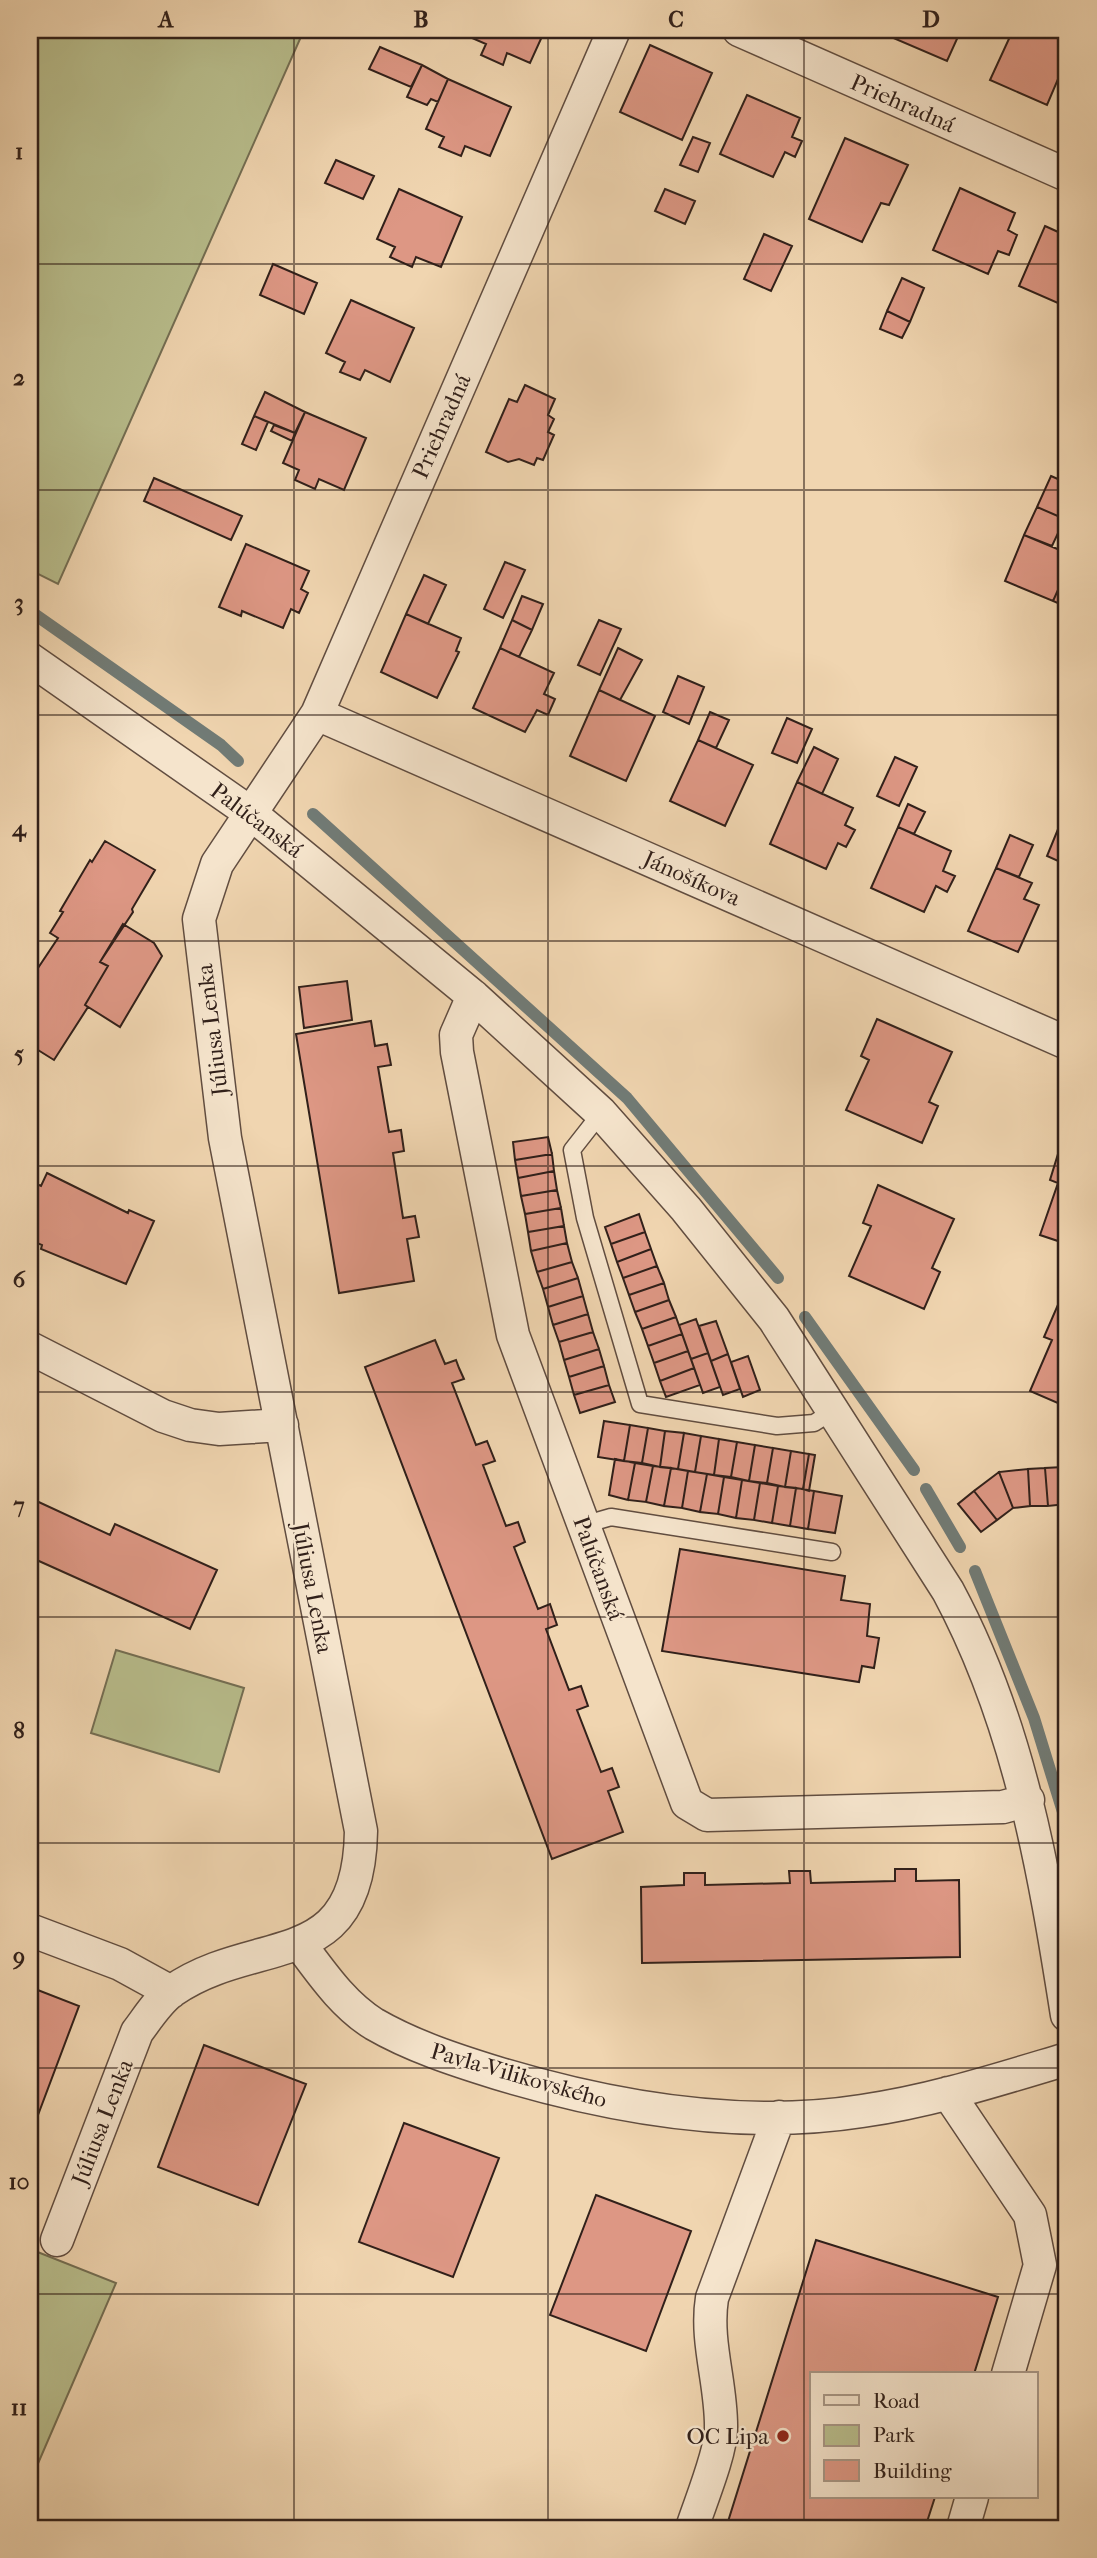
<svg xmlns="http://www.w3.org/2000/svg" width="1097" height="2558" font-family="'IM FELL French Canon',serif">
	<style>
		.green { fill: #b8bd8c; stroke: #746e53; stroke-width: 2 }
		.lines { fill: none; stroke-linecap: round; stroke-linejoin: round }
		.stream { stroke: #717b76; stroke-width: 12 }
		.building { fill: #dd9784; stroke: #31201a; stroke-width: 2 }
		.service-casing { stroke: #614d40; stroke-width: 19 }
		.minor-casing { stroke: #614d40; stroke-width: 35 }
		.service { stroke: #f5e4cc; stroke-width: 16 }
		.minor { stroke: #f5e4cc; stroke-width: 32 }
		.grid { fill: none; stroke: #31201a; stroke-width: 2; stroke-opacity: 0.55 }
		.poi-dot { fill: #8f2418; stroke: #f5e4cc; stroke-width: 2.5 }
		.labels { text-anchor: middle; stroke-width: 5; stroke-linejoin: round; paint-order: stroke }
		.street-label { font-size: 23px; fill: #31201a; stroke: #f5e4cc }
		.poi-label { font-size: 23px; fill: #31201a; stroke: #f5e4cc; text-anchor: end }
		.neatline { fill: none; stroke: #31201a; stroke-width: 2.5 }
		.grid-label { font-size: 23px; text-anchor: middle; font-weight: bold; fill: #31201a }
	</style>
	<rect width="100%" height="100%" fill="#f0d5b0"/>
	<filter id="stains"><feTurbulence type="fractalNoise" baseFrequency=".00286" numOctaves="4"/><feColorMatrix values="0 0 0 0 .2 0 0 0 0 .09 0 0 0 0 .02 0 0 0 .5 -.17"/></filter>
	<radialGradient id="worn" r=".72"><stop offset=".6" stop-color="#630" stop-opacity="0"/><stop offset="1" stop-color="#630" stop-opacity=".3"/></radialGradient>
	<path class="green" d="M30 30H304L58 584 30 570Z
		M116 1650 244 1688 219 1772 91 1733Z
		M30 2249 116 2283 30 2482Z"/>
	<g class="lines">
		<path class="stream" d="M30 611 221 745 238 761
			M313 814 627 1098 778 1278
			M805 1317 914 1470
			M926 1489 960 1547
			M975 1571 1034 1718 1067 1825"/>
	</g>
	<path class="building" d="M467 30H545L530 63 507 53 503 65 481 55 486 44 465 35Z
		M894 30H961L947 61 891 37Z
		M1013 30H1038L1067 42V58L1047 105 990 80Z
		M650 45 712 73 682 140 620 112Z
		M380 47 422 65 411 87 369 69Z
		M422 65 448 79 438 102 431 99 427 105 407 97Z
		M448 79 511 107 490 156 465 146 461 156 439 147 444 137 426 129Z
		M747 95 800 118 792 137 802 141 795 157 785 152 773 177 720 154Z
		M693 137 710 143 698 172 680 165Z
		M845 138 908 165 889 205 881 203 862 242 809 219Z
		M336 160 374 176 363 199 325 183Z
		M960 188 1015 213 1008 230 1017 235 1009 255 998 251 988 274 933 250Z
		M399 189 462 217 441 267 416 257 412 267 390 257 395 247 377 239Z
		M665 189 695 201 685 224 655 211Z
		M1045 226 1067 236V307L1019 286Z
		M764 234 792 246 771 291 744 279Z
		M273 264 317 283 304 314 260 295Z
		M902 278 924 288 910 322 887 311Z
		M351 300 414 328 390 382 365 370 360 380 340 372 345 362 326 353Z
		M887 311 910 322 902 338 880 329Z
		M525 385 555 399 548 415 554 419 548 432 554 435 543 460 537 458 534 465 519 459 508 462 486 452 509 399 517 402Z
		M265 392 305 412 295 433 254 416Z
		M305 412 366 438 344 490 319 479 315 489 295 480 299 470 283 463Z
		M254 416 268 422 256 450 242 444Z
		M274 425 295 433 292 441 271 431Z
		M1051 476 1067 483V520L1037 507Z
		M154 478 242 516 231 540 144 501Z
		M1037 507 1067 520 1062 535 1058 533 1052 546 1024 535Z
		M1024 535 1067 553V570L1053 601 1005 581Z
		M246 544 309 571 301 589 308 593 299 613 291 609 283 628 242 611 241 616 219 607Z
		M505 562 525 570 503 618 484 609Z
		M1067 570V607L1053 601Z
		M424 575 446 585 428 624 406 614Z
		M522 596 543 604 532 630 512 620Z
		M406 614 461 638 456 651 459 652 437 698 381 672Z
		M512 620 532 630 519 657 500 648Z
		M599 620 621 629 600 675 578 665Z
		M500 648 554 673 544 694 555 699 548 715 537 710 525 732 473 708Z
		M618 648 642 660 620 700 599 690Z
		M678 676 704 687 689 724 663 712Z
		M599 690 655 716 626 781 570 756Z
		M710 712 729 720 716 748 698 740Z
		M787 718 812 729 797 763 772 753Z
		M698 740 753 765 725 826 670 801Z
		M814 747 838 759 822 794 797 782Z
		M895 757 917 767 899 806 877 796Z
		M797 782 853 808 845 825 855 830 846 847 838 843 826 869 770 844Z
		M908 804 925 812 914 834 898 827Z
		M1063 817 1067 819V865L1047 856Z
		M898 827 951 851 943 871 955 876 947 892 936 886 924 912 871 888Z
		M1010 835 1033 845 1019 877 996 868Z
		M105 841 155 870 132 909 133 912 100 962 108 966 85 1005 88 1007 54 1060 30 1045V980L58 938 50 933 63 912 60 911 90 860 92 862Z
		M996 868 1032 883 1024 899 1039 905 1018 952 968 931Z
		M123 924 154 943 162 956 120 1027 85 1005 108 966 100 962Z
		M347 981 352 1020 304 1028 299 987Z
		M877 1019 952 1052 929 1102 938 1106 922 1143 846 1110 869 1060 861 1056Z
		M371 1021 375 1046 387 1044 391 1065 378 1067 389 1132 401 1130 404 1151 393 1153 403 1218 415 1216 419 1237 407 1239 414 1281 339 1293 296 1034Z
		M548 1137 552 1154 515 1160 513 1142Z
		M1062 1141 1067 1142V1244L1040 1235 1058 1183 1050 1180Z
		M552 1154 554 1171 518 1178 515 1160Z
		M554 1171 557 1190 521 1196 518 1178Z
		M47 1173 128 1213 129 1210 154 1221 126 1284 41 1249 42 1245 30 1240V1181L41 1186Z
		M878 1185 954 1219 932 1268 940 1272 924 1309 849 1276 871 1226 863 1223Z
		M557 1190 561 1208 525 1214 521 1196Z
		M561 1208 564 1226 528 1232 525 1214Z
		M639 1214 645 1232 611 1244 605 1227Z
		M564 1226 567 1243 531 1251 528 1232Z
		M645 1232 651 1249 617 1262 611 1244Z
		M567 1243 572 1262 537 1272 531 1251Z
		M651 1249 657 1266 623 1278 617 1262Z
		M572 1262 578 1278 543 1289 537 1272Z
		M657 1266 664 1283 629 1295 623 1278Z
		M578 1278 583 1296 548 1307 543 1289Z
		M664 1283 669 1300 635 1312 629 1295Z
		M583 1296 588 1314 553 1325 548 1307Z
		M669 1300 676 1317 642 1329 635 1312Z
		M1060 1300 1067 1303V1407L1030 1391 1052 1340 1044 1337Z
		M588 1314 593 1332 559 1342 553 1325Z
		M676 1317 682 1334 648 1346 642 1329Z
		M696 1319 708 1353 691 1359 679 1325Z
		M716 1321 728 1354 711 1361 699 1326Z
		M593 1332 599 1349 564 1360 559 1342Z
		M682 1334 688 1351 654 1363 648 1346Z
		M435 1340 445 1364 456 1360 459 1368 464 1379 452 1383 476 1445 487 1441 495 1461 483 1465 506 1526 518 1522 525 1542 514 1547 538 1609 550 1604 557 1625 546 1629 569 1690 581 1686 588 1706 577 1710 601 1772 612 1768 619 1787 608 1791 623 1832 552 1859 365 1367Z
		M599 1349 604 1366 569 1377 564 1360Z
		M688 1351 694 1368 660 1381 654 1363Z
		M708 1353 720 1387 703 1393 691 1359Z
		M728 1354 740 1389 723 1395 711 1361Z
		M748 1356 760 1390 743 1397 731 1362Z
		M604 1366 609 1385 574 1395 569 1377Z
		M694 1368 700 1385 666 1397 660 1381Z
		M609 1385 615 1402 580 1413 574 1395Z
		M604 1421 630 1425 624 1461 598 1457Z
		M630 1425 648 1428 642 1463 624 1461Z
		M648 1428 665 1431 660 1467 642 1463Z
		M665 1431 684 1433 678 1469 660 1467Z
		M684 1433 701 1436 695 1472 678 1469Z
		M701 1436 719 1439 714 1475 695 1472Z
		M719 1439 737 1442 731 1477 714 1475Z
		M737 1442 755 1445 749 1481 731 1477Z
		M755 1445 773 1448 767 1483 749 1481Z
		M773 1448 791 1451 785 1487 767 1483Z
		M791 1451 809 1454 803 1489 785 1487Z
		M809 1454 815 1455 809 1491 803 1489Z
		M615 1459 635 1463 628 1500 609 1495Z
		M635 1463 653 1466 646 1502 628 1500Z
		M653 1466 671 1468 664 1506 646 1502Z
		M1063 1467 1066 1504 1048 1506 1045 1468Z
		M1063 1467H1067V1504H1066Z
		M671 1468 688 1471 682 1508 664 1506Z
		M1045 1468 1048 1506H1030L1028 1469Z
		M1028 1469 1030 1506 1013 1508 999 1472Z
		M688 1471 707 1474 700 1512 682 1508Z
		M999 1472 1013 1508 997 1520 974 1491Z
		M707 1474 724 1477 718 1514 700 1512Z
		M724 1477 742 1480 736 1518 718 1514Z
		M742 1480 760 1483 754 1520 736 1518Z
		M760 1483 778 1486 772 1523 754 1520Z
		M778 1486 796 1488 790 1526 772 1523Z
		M796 1488 814 1491 808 1529 790 1526Z
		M814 1491 842 1496 835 1533 808 1529Z
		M974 1491 997 1520 981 1532 958 1504Z
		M30 1498 110 1535 115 1524 217 1570 190 1629 30 1557Z
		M680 1549 845 1576 841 1600 870 1604 867 1636 879 1638 874 1668 862 1666 859 1682 662 1651Z
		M895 1869H916V1881L959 1880 960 1957 642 1963 641 1887 684 1885V1873H705V1885L790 1883 789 1871H810L811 1883 895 1881Z
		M30 1987 79 2006 38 2115 30 2112Z
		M204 2045 306 2084 258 2205 158 2167Z
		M404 2123 499 2158 453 2277 359 2242Z
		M596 2195 691 2231 646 2351 550 2315Z
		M816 2240 998 2297 974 2374H812V2497H935L925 2528H726Z"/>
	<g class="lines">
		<g class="service-casing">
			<path id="service" d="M601 1113 572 1150 585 1218 640 1404 777 1426 814 1423 833 1411
				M583 1525 611 1517 832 1552"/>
		</g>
		<g class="minor-casing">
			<path id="minor" d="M739 30 1067 175
				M30 659 249 812 473 996 601 1113 686 1209 774 1319 948 1591C1019 1723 1044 1869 1067 2015
				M317 714 1067 1043
				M473 996 456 1035 457 1052 513 1335 687 1803 707 1815 1003 1807 1028 1800
				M30 1348 163 1416 190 1425 219 1429 282 1425
				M30 1930 120 1964 171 1992
				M299 1943C321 1972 342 2004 374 2024 412 2046 455 2060 497 2073 613 2108 741 2130 862 2111 932 2101 1000 2079 1067 2059
				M948 2093 1030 2215 1040 2265 1008 2374
				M57 2240 137 2032C147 2019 158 2001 172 1991 257 1932 359 1976 361 1831L225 1138 199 919 217 864 317 714 614 30
				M692 2528C700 2503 721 2453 721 2429 722 2385 705 2342 712 2298L779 2117
				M963 2528 972 2497"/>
		</g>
		<use href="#service" class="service"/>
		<use href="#minor" class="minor"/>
	</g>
	<path class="grid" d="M294 30V2528M548 30V2528M804 30V2528M30 264H1067M30 490H1067M30 715H1067M30 941H1067M30 1166H1067M30 1392H1067M30 1617H1067M30 1843H1067M30 2068H1067M30 2294H1067"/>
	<circle class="poi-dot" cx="783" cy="2436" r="7"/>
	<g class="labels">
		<g class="street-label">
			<text transform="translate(903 103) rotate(24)" y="8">Priehradná</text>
			<text transform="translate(441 426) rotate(-66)" y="8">Priehradná</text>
			<text transform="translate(257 820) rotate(37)" y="8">Palúčanská</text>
			<text transform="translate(692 878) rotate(24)" y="8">Jánošíkova</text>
			<text transform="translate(212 1030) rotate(-97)" y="8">Júliusa Lenka</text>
			<text transform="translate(599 1568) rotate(70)" y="8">Palúčanská</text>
			<text transform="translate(313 1588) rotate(79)" y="8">Júliusa Lenka</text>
			<text transform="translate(519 2075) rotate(16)" y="8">Pavla Vilikovského</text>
			<text transform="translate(102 2122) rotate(-69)" y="8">Júliusa Lenka</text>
		</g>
		<g class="poi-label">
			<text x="769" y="2444">OC Lipa</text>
		</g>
	</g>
	<rect width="1097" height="2558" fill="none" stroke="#f0d5b0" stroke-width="77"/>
	<rect x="810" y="2372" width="228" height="126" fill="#f5e4cc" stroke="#a79685" stroke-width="2"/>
	<rect x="824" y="2395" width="35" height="10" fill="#f5e4cc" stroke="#a79685" stroke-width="2"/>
	<text x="873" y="2408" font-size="21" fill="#31201a">Road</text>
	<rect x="824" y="2425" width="35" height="21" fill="#b8bd8c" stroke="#a79685" stroke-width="2"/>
	<text x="873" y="2442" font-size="21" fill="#31201a">Park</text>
	<rect x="824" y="2460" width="35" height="21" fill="#dd9784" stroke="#a79685" stroke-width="2"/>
	<text x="873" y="2478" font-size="21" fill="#31201a">Building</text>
	<rect x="38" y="38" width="1020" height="2482" class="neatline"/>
	<g class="grid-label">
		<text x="166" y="27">A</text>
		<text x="421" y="27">B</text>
		<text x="676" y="27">C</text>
		<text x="931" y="27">D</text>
		<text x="19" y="159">1</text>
		<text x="19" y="385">2</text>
		<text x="19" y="610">3</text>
		<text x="19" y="836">4</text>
		<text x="19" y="1061">5</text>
		<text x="19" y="1287">6</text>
		<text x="19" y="1513">7</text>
		<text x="19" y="1738">8</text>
		<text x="19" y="1964">9</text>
		<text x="19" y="2189">10</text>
		<text x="19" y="2415">11</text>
	</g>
	<rect width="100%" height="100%" filter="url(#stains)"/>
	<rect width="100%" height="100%" fill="url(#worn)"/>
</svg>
